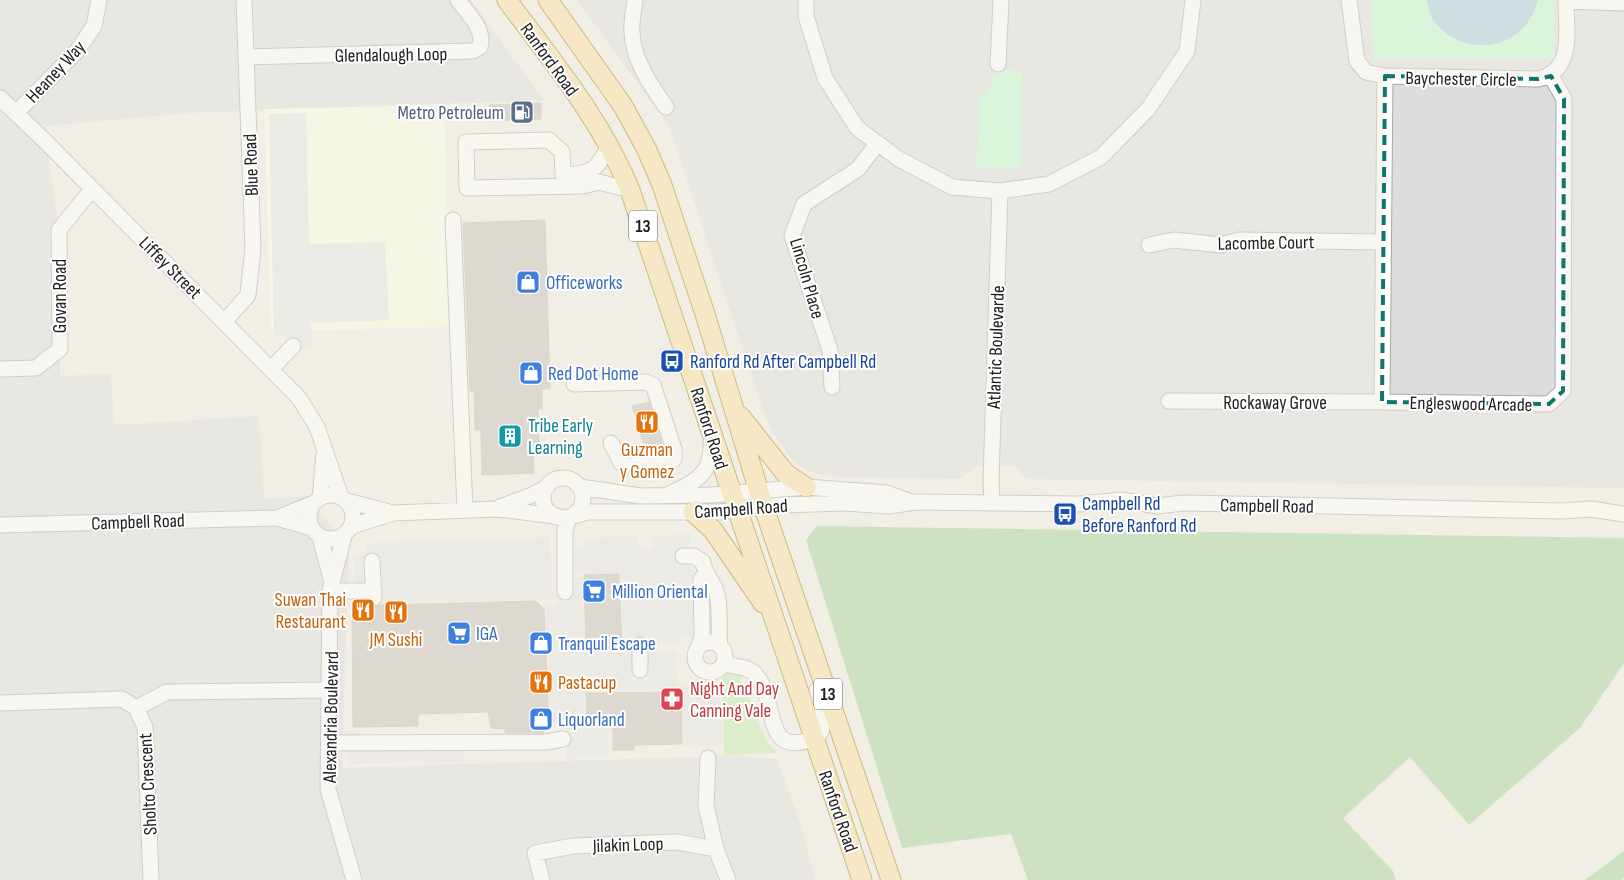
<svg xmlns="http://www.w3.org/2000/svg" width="1624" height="880" font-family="'Sofia Sans Condensed',sans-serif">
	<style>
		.residential { fill: #dedddd }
		.education { fill: #fbffe1 }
		.grass { fill: #c2ecaa }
		.forest { fill: #a3d199 }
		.park { fill: #c2fcce }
		.parking { fill: #e4e4e4 }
		.water { fill: #a5cbe0 }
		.building { fill: #c6beb5; stroke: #c3b7a8 }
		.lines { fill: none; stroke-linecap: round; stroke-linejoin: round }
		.minor-casing { stroke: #a7a7a7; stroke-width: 17 }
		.major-casing { stroke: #9c7c00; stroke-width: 21 }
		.minor { stroke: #fff; stroke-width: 15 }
		.major { stroke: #ffe19d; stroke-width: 19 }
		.marked { fill: none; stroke: #0f766e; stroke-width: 4; stroke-dasharray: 10 6; stroke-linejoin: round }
		.labels { text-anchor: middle; stroke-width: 4; stroke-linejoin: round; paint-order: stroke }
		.shield { fill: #fff; stroke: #636363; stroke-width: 1 }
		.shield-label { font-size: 18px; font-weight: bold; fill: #202020 }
		.street-label { font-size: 19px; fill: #202020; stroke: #fff }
		.service-label { font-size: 19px; fill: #4e5e75; stroke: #fff; text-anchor: end }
		.shop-label { font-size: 19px; fill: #366cbe; stroke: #fff; text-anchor: start }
		.transit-label { font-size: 19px; fill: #164399; stroke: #fff; text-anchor: start }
		.culture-label { font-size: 19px; fill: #0d838f; stroke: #fff; text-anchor: start }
		.food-label { font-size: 19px; fill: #c56008; stroke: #fff }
		.health-label { font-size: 19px; fill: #be3a42; stroke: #fff; text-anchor: start }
	</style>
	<rect width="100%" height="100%" fill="#f1eee6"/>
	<path class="residential" d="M0 0H471L544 100 189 113 46 126V142L59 230 60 376 111 374 114 425 259 416 264 499 307 496 349 548 342 768 726 756 777 759 802 828 815 880H0Z
		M577 0H1624V488L1027 479 1015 466 977 465 960 479 838 477 814 473 796 465 773 434 763 411 670 128Z"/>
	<path class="education" d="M444 105 451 327 271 331 264 109Z"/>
	<path class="grass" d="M731 671H741V680L767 742 778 753 724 755 722 673Z"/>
	<path class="forest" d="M817 526 1624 538V663L1580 728 1469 825 1410 757 1343 818 1393 871 1396 880H1028L1011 834 902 848 806 540Z
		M1624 851V877L1621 880H1585Z"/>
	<path class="park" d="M1371 0H1554V60H1373Z
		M994 69 1022 71 1021 170 977 168 979 100 993 84Z"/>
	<path class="parking" d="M306 113 309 244 385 242 389 320 311 323 312 349 302 350 286 343 285 336H274L269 114Z
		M690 534 694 637H683V643L623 644 621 573 572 574 571 550 583 549V538L638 536 639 548H653L652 536Z
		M550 537 553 599 368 603V584H355L354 557 367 556 366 543Z
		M582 578 584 653 676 651 678 688 584 691 585 720H608L609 758 566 759 564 720H550L546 605H557L556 579Z
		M720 683 722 745 684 746 682 684Z
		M464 734V761L349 764V736Z"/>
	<path class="water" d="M1426 0H1538C1526 48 1470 61 1436 24 1431 19 1429 7 1426 0Z"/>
	<path class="building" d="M541 103V119L490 121 489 105Z
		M545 220 550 389H542V409H538L539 442H533L534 473 482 475 481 430H475L474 391H470L463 223Z
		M649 402 663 447 646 452 632 406Z
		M619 574 622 648 586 649 584 575Z
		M536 601 544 609 549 728H544V733H505V729L491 728 488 712 418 714V726L353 727 352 606 374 607 380 605Z
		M681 692 682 744 634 745V750H613V728H609V719H587L586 693Z"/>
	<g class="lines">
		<g class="minor-casing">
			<path id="minor" d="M635 0C634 10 631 22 632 32 633 60 650 84 666 107
				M806 0V16L825 78 857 128 899 159 952 187 1000 191 1049 184 1101 157 1148 109 1187 51 1193 0
				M1349 0 1357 61 1366 72 1385 76 1538 79C1575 71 1566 30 1566 0
				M1566 1 1624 3
				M246 57 473 51 480 47C485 29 468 14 458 0
				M998 64 1001 0
				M1385 76 1382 402 1549 404 1563 391 1564 99 1551 76
				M0 98 46 142 299 398 317 427 341 497
				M16 113 77 51 94 26 99 0
				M609 145C597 171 591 174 563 175L562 152 549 140 466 142 467 188 583 186 599 182 630 190
				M453 220 465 510
				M1149 245 1174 240 1221 245 1239 240 1383 242
				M225 321 248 295 253 248 244 0
				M0 369 36 368 60 349 59 230 92 189
				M271 369 293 346
				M574 384 646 382 653 385 674 449V459L664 464 627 466 621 463 611 443
				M832 387 830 350 792 236 804 204 858 169 877 144
				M1169 401 1382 402
				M543 498a20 20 0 1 1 40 0a20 20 0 1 1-40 0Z
				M580 487 641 496 712 495 806 487 887 493 911 502
				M669 494C697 482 713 472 711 441
				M309 517a22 22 0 1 1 44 0a22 22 0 1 1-44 0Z
				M320 498 324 455
				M347 501 393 513
				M992 502 991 481 1000 191
				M500 507 532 495 547 487
				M570 517 588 512H719L782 505 844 503 889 506 916 502 1079 504 1122 500 1157 506 1184 503 1562 511 1591 509 1624 514
				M277 518 314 503
				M0 525 277 518 312 528
				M352 526 393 513 497 509 556 516
				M344 536 330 591 328 789 354 880
				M320 537 331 579
				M683 556H694L703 562C705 576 714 581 717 594 721 610 718 629 720 646
				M372 561 374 598
				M330 591H374
				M565 592V530L569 517
				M695 657a15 15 0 1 1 30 0a15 15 0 1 1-30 0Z
				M640 645V670
				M699 646 702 636 701 579 705 574
				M724 663C734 668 748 665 756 675 778 699 762 756 809 740 816 737 821 735 822 728 826 714 821 704 817 690
				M0 703 122 699 136 708 145 727 151 880
				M136 708 167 692 330 690
				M329 743 545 742 563 739
				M708 758 706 806 716 849 728 880
				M542 880 535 853 573 846 677 842 716 849"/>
		</g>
		<g class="major-casing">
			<path id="major" d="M507 0C552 61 601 119 630 190L862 880
				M548 0 623 106 646 148 662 185 705 314 764 508 891 880
				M740 416 786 474 806 487
				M693 512 713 530 763 603"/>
		</g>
		<use href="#minor" class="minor"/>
		<use href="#major" class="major"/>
	</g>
	<path d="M0 0H1624V880H0ZM1385 76 1538 79 1551 76 1564 99 1563 391 1549 404 1382 402Z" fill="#f1eee6" fill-opacity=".55" fill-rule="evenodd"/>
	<path class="marked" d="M1385 76 1538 79 1551 76 1564 99 1563 391 1549 404 1382 402Z"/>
	<defs>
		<g id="fuel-square" transform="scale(1.25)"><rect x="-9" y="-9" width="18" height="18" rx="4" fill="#5c6f8a" stroke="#fff"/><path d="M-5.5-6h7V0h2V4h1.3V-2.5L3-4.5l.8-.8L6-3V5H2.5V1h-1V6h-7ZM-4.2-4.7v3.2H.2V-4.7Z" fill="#fff"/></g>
		<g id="shop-square" transform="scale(1.25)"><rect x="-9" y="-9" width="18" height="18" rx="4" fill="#3f7fe0" stroke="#fff"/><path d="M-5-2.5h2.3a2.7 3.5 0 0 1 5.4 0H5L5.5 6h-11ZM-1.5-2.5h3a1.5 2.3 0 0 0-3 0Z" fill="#fff"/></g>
		<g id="bus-square" transform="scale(1.25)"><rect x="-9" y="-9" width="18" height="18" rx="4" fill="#1a4fb4" stroke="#fff"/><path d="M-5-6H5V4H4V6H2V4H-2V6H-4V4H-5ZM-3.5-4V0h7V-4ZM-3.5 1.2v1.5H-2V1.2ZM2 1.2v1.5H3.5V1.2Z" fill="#fff"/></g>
		<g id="restaurant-square" transform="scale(1.25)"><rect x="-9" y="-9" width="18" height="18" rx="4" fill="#e8710a" stroke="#fff"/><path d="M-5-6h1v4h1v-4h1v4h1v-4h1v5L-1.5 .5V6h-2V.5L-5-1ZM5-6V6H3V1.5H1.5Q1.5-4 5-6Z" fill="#fff"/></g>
		<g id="building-square" transform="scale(1.25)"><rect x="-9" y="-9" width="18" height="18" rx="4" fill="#0f9aa8" stroke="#fff"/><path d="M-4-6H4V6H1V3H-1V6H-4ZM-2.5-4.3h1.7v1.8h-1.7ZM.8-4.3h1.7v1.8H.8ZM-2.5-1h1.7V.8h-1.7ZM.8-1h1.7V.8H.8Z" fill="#fff"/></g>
		<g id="supermarket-square" transform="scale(1.25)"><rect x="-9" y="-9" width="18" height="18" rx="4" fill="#3f7fe0" stroke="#fff"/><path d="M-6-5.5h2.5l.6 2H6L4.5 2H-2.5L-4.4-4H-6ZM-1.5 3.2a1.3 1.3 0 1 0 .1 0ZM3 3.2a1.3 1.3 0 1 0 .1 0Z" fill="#fff"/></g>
		<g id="pharmacy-square" transform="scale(1.25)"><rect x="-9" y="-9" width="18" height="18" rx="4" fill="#e0444e" stroke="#fff"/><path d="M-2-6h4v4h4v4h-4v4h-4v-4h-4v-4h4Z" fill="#fff"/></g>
	</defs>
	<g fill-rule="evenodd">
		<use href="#fuel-square" x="522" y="112"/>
		<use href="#shop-square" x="528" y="282"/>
		<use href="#bus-square" x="672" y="361"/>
		<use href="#shop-square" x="531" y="373"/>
		<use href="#restaurant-square" x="647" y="422"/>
		<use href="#building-square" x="510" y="436"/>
		<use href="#bus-square" x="1065" y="514"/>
		<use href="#supermarket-square" x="594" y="591"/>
		<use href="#restaurant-square" x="363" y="610"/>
		<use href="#restaurant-square" x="396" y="612"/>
		<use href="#supermarket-square" x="459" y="633"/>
		<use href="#shop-square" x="541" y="643"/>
		<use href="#restaurant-square" x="541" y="682"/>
		<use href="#pharmacy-square" x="672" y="699"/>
		<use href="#shop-square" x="541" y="719"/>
	</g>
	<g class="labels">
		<g class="shield">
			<rect x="629" y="210.5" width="28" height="31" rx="4"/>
			<rect x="814" y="678.5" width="28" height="31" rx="4"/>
		</g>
		<g class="shield-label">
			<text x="643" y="232">13</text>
			<text x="828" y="700">13</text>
		</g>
		<g class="street-label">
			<text transform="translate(391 54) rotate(-1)" y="7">Glendalough Loop</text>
			<text transform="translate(550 59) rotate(54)" y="7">Ranford Road</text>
			<text transform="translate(55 71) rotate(-47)" y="7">Heaney Way</text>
			<text transform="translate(1461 78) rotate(1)" y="7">Baychester Circle</text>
			<text transform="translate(250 165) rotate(-92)" y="7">Blue Road</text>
			<text transform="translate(1266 242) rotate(-1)" y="7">Lacombe Court</text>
			<text transform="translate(171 267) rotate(45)" y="7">Liffey Street</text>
			<text transform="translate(808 278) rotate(74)" y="7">Lincoln Place</text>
			<text transform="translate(59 296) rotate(-90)" y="7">Govan Road</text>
			<text transform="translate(995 347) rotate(-88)" y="7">Atlantic Boulevarde</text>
			<text x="1275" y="409">Rockaway Grove</text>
			<text transform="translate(1471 403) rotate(1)" y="7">Engleswood Arcade</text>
			<text transform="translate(710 428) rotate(72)" y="7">Ranford Road</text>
			<text transform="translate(1267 505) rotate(1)" y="7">Campbell Road</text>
			<text transform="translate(741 508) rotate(-4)" y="7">Campbell Road</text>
			<text transform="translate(138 521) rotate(-2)" y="7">Campbell Road</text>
			<text transform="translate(330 717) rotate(-89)" y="7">Alexandria Boulevard</text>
			<text transform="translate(147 784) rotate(-93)" y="7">Sholto Crescent</text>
			<text transform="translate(839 811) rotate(71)" y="7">Ranford Road</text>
			<text transform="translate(628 844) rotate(-2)" y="7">Jilakin Loop</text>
		</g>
		<g class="service-label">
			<text x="504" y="119">Metro Petroleum</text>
		</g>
		<g class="shop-label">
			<text x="546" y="289">Officeworks</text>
			<text x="548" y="380">Red Dot Home</text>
			<text x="612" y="598">Million Oriental</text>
			<text x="476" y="640">IGA</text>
			<text x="558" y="650">Tranquil Escape</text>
			<text x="558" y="726">Liquorland</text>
		</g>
		<g class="transit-label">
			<text x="690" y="368">Ranford Rd After Campbell Rd</text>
			<text x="1082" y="510">Campbell Rd<tspan x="1082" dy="22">Before Ranford Rd</tspan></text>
		</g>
		<g class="culture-label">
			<text x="528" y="432">Tribe Early<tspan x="528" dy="22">Learning</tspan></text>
		</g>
		<g class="food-label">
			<text x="647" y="456">Guzman<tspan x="647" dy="22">y Gomez</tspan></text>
			<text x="346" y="606" text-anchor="end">Suwan Thai<tspan x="346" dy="22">Restaurant</tspan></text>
			<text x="396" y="646">JM Sushi</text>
			<text x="558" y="689" text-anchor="start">Pastacup</text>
		</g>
		<g class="health-label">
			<text x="690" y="695">Night And Day<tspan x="690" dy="22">Canning Vale</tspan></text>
		</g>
	</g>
</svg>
